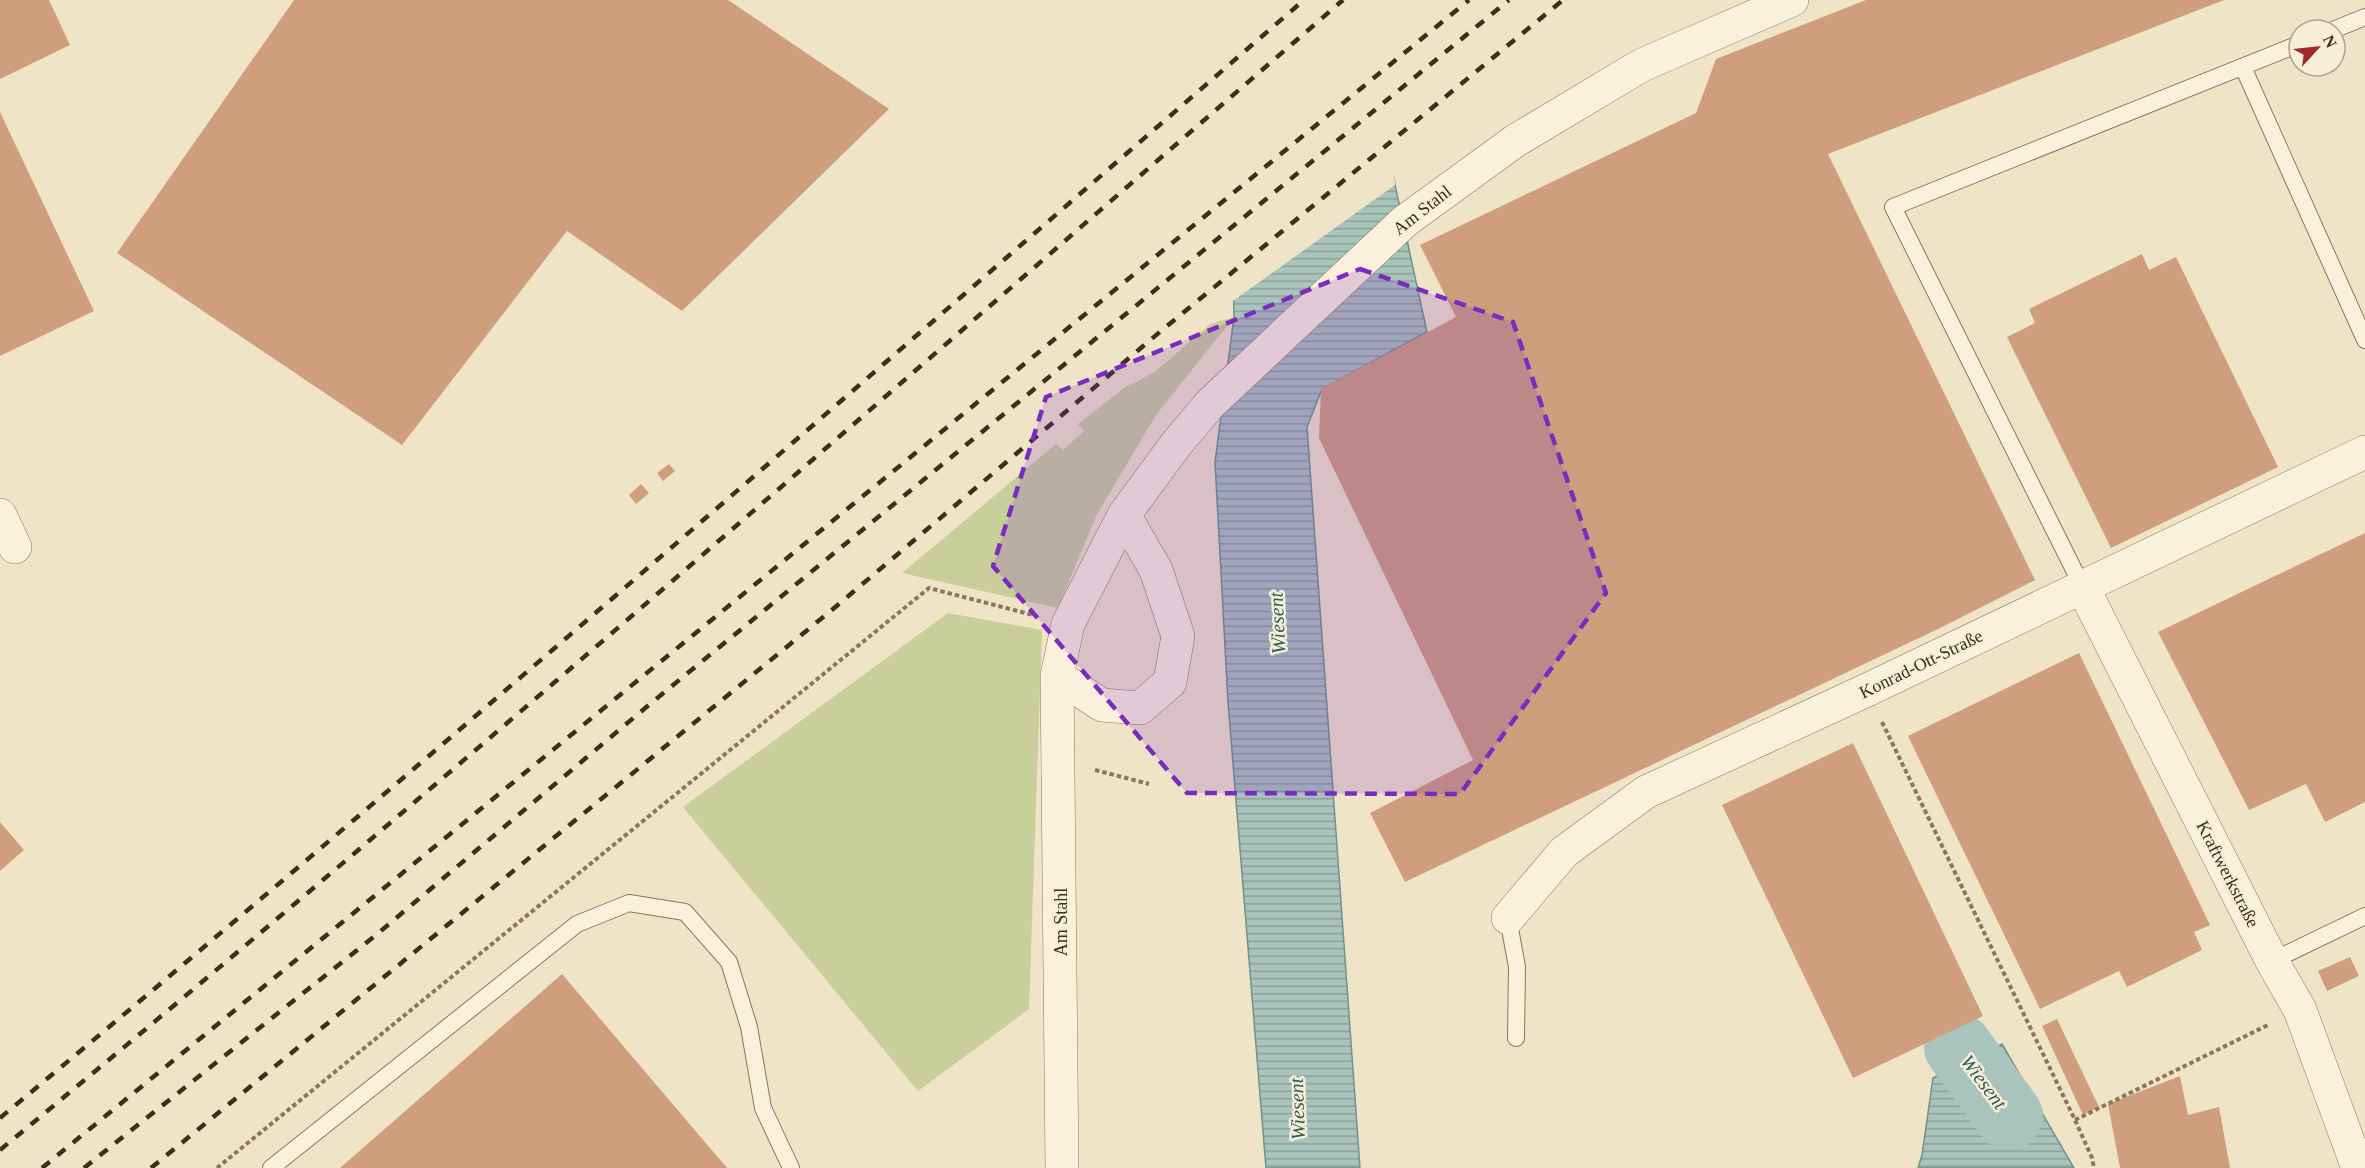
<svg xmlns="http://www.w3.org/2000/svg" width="2365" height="1168" font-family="Georgia,serif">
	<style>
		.green { fill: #c9cf9b }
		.water { fill: url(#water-rules); stroke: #6f938a; stroke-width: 1.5 }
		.pier { fill: #f0e4c8 }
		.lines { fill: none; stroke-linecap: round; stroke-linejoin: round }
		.river { stroke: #a9c4bc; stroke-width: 68 }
		.building { fill: #cf9f7d }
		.lane-casing { stroke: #8d765c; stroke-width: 18 }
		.street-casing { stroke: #8d765c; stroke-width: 34 }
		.path { stroke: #8d765c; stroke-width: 4; stroke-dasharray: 4.5 3; stroke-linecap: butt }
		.lane { stroke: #faf1dc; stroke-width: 16 }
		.street { stroke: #faf1dc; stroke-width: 33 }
		.rail { stroke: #3d2e20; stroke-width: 4.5; stroke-dasharray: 10 10; stroke-linecap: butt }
		.marked { fill: #7b2cbf; fill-opacity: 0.2; stroke: #7b2cbf; stroke-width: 4.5; stroke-dasharray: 12 8; stroke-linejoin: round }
		.labels { text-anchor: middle; stroke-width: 5; stroke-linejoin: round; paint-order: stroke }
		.street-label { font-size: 18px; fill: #3d2e20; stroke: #f7eed8 }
		.water-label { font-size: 20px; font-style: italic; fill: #2f5d5a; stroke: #f7eed8 }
	</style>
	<defs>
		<pattern id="water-rules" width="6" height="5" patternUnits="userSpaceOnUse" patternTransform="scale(1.5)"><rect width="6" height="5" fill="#a9c4bc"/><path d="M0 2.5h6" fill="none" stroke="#8ba098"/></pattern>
	</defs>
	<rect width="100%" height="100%" fill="#f0e4c8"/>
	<path class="green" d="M1234 317 1156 415 1096 516 1058 608 902 573 1056 444 1063 450 1084 431 1078 424 1124 388 1155 372 1210 324Z
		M948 613 1042 630 1029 1009 918 1091 683 807Z"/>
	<path class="water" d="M1228 0H1367L1395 185 1427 332 1322 389 1307 427 1360 1168H1266L1228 702 1215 462 1234 317Z
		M2002 1044 2074 1168H1918L1922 1155 1933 1078Z"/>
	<path class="pier" d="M1225 0H1370L1392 144 1395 185 1230 303Z"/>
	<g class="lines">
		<path class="river" d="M1958 1047 2009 1116"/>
	</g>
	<path class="building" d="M0 0H49L70 45 0 79Z
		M294 0H728L889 109 682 311 567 231 402 445 117 253Z
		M1866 0H2224L1828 154 2035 580 1940 628 1405 882 1370 813 1473 760 1319 438 1321 389 1456 317 1420 245 1696 113 1716 59Z
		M0 112 94 311 0 356Z
		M2142 254 2149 270 2176 257 2278 467 2111 548 2007 337 2035 323 2029 309Z
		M669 464 675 471 663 481 657 473Z
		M641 484 649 493 636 504 629 495Z
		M2365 533V802L2325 822 2306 784 2249 810 2158 632Z
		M2079 653 2210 925 2194 932 2202 950 2127 987 2119 971 2040 1009 1908 736Z
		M1853 743 1983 1016 1853 1078 1722 805Z
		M0 822 24 850 0 871Z
		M2350 957 2359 976 2327 991 2318 971Z
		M562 974 727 1168H340Z
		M2057 1019 2099 1107 2083 1115 2042 1026Z
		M2180 1076 2188 1115 2219 1107 2230 1168H2120L2108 1104Z"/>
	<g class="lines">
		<g class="lane-casing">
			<path id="lane" d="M2333 30 2365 17
				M2243 67 2365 340
				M2082 586 1893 207 2299 44
				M1508 918 1517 967 1516 1038
				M2272 961 2365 916
				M271 1168 577 924 629 903 685 912 729 962 749 1027 763 1108 791 1168"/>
		</g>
		<g class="street-casing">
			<path id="street" d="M0 515 15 547
				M2082 586 2272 961 2300 1010 2358 1168
				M1057 676 1102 705 1140 708 1170 682 1178 636 1156 570 1124 515
				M1508 918 1564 852 1646 792 1867 690 2365 452
				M1062 1168 1057 676 1068 624 1124 515 1177 443 1210 404 1405 221 1515 141 1642 65 1792 0"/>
		</g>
		<path class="path" d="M1882 722 2075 1120 2092 1158 2094 1168
			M1095 770 1149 784
			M2075 1120 2268 1025
			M217 1168 929 588 1033 615"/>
		<use href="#lane" class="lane"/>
		<use href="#street" class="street"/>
		<path class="rail" d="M0 1118C440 752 871 374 1304 0
			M0 1150C455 775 897 385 1343 0
			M42 1168 1469 0
			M84 1168 376 935 650 704 1509 0
			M151 1168 833 609 1161 331 1563 0"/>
	</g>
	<path class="marked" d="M1360 269 1513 322 1606 593 1460 794 1187 793 993 566 1046 397Z"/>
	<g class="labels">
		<g class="street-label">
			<text transform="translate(1422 210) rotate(-38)" y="6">Am Stahl</text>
			<text transform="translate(1921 664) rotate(-26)" y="6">Konrad-Ott-Straße</text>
			<text transform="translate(2228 874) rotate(63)" y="6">Kraftwerkstraße</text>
			<text transform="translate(1061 922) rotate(-90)" y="6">Am Stahl</text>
		</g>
		<g class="water-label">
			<text transform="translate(1277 623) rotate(-93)" y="7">Wiesent</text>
			<text transform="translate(1984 1082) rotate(53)" y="7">Wiesent</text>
			<text transform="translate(1297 1109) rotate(-92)" y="7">Wiesent</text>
		</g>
	</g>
	<g transform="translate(2317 48) rotate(63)"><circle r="28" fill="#f7eed8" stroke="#ada18e" stroke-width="1.5"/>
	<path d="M0-4.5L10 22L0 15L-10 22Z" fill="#9e2a2b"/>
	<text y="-9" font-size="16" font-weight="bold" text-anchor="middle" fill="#3d2e20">N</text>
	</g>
</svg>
